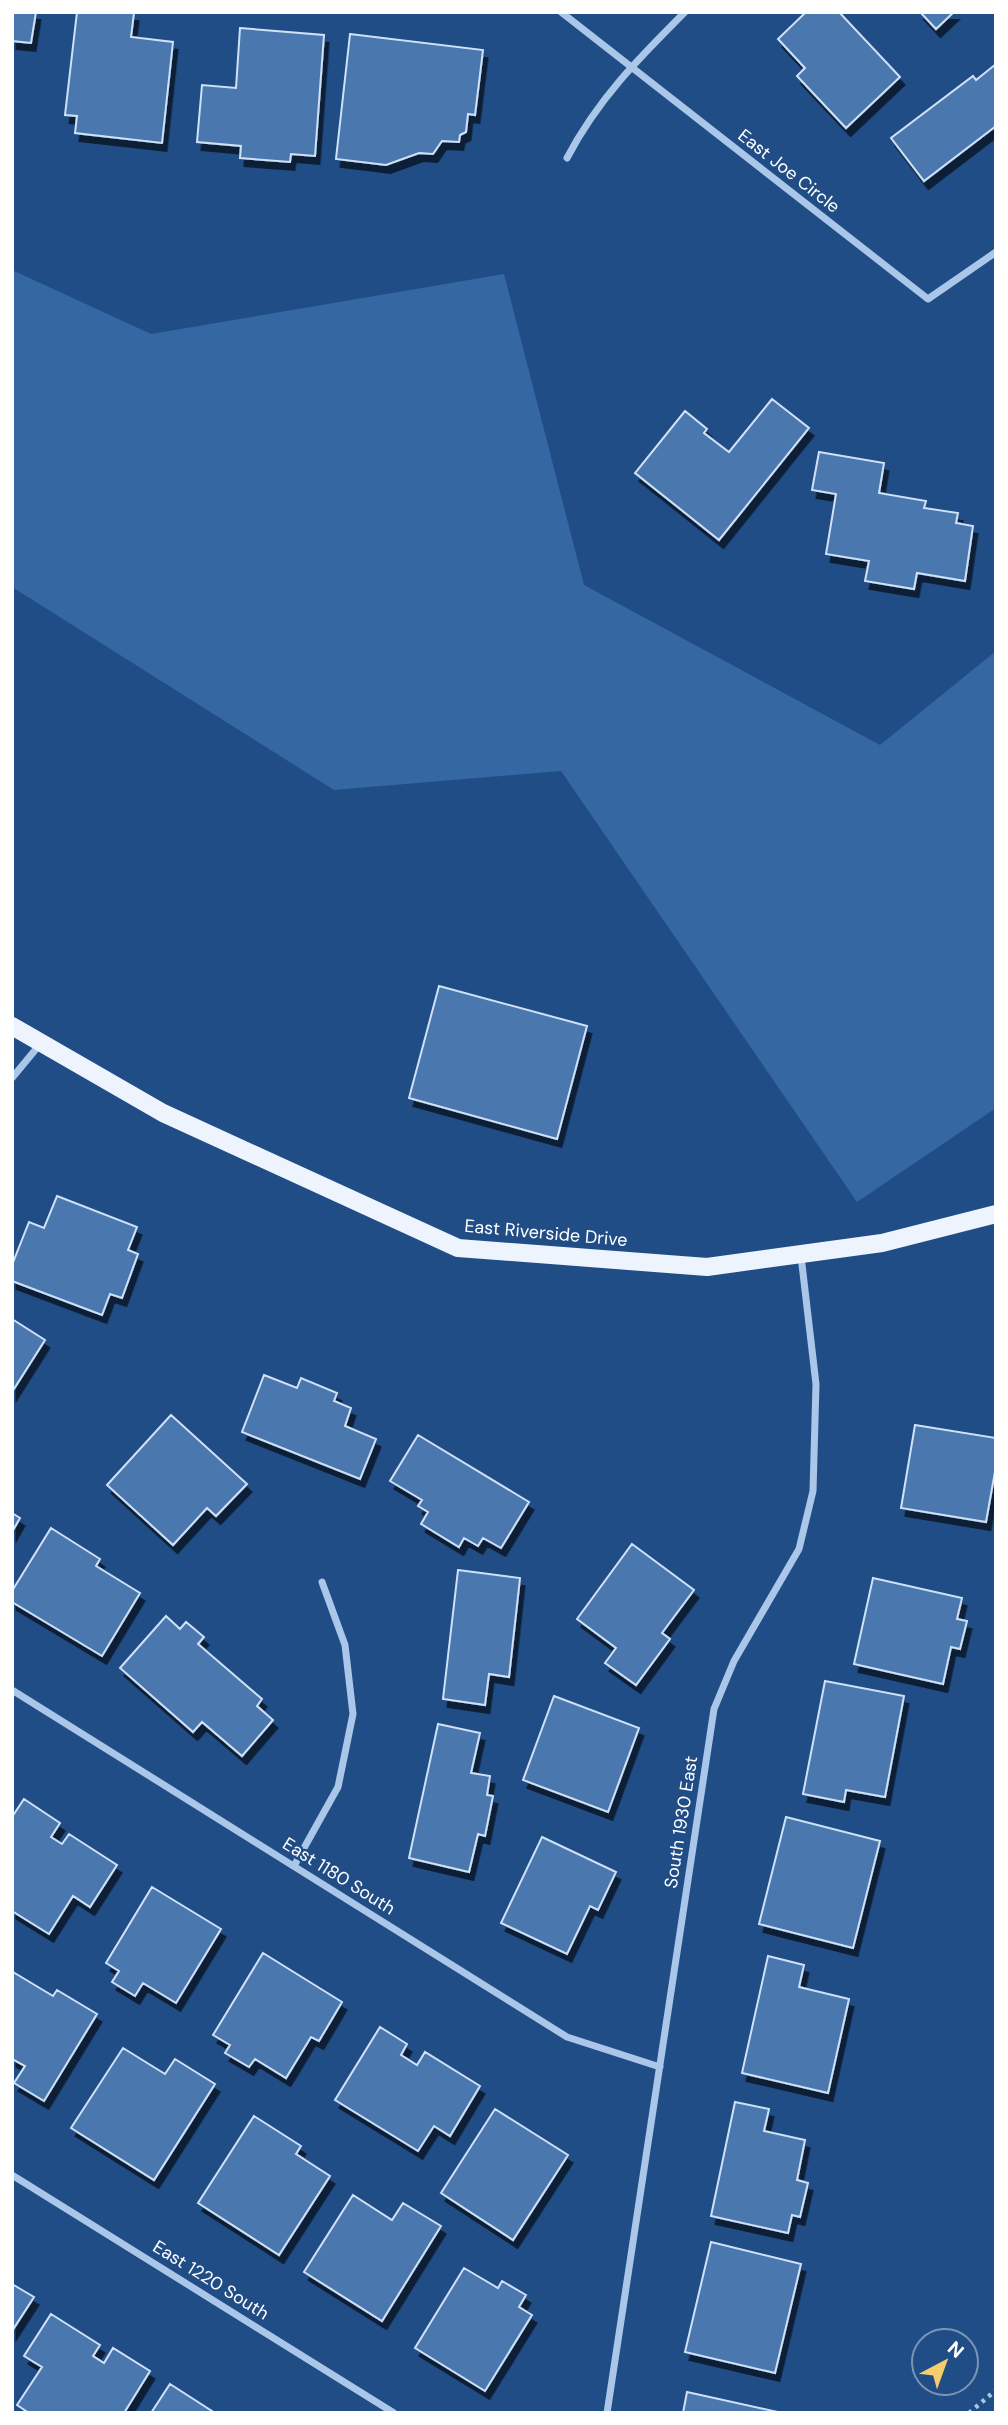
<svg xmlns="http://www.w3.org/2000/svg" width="1008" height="2425" font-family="'DM Sans',sans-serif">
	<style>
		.green { fill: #3567a3 }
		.building { fill: #4a77ae; stroke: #cfe1f7; stroke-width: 2; filter: url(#shadow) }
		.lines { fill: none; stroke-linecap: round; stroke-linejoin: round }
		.path { stroke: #aac7e9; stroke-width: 4.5; stroke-dasharray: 3.5 5; stroke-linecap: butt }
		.street { stroke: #aac7e9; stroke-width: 7 }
		.primary { stroke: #eef4fe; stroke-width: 18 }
		.labels { text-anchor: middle; stroke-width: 5; stroke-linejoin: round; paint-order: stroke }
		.street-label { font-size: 18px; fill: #fff; stroke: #214d86 }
	</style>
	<defs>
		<filter id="shadow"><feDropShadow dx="4.5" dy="8" stdDeviation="0" flood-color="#0009"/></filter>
	</defs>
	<rect width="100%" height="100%" fill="#214d86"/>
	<path class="green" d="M12 270 151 334 504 274 584 585 880 745 996 651V1108L857 1202 561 771 334 790 12 587Z"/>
	<path class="building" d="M12 12H36L31 43 12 41Z
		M77 12 134 13 131 37 173 42 162 143 75 133 77 116 65 115Z
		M806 12H839L900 77 846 128 797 76 805 68 778 39Z
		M920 12H954L936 29Z
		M240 28 324 35 315 156 291 154 290 162 240 158 241 146 197 142 202 85 236 88Z
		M350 34 483 50 475 115 468 114 466 132 460 135 459 142 442 141 433 154 419 153 386 165 336 159Z
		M996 64V126L924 181 891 138 973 76 976 80Z
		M772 399 809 428 719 540 635 473 685 411 707 429 704 433 729 452Z
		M819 452 884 463 879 493 926 501 924 508 958 513 956 523 973 526 965 581 917 573 914 589 865 581 869 561 826 554 836 494 812 490Z
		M439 986 587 1026 557 1139 409 1098Z
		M57 1196 137 1227 128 1250 138 1254 122 1298 110 1294 102 1315 12 1281V1265L29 1222 44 1228Z
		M12 1319 45 1340 12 1392Z
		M264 1375 297 1388 301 1378 337 1393 334 1401 351 1408 345 1426 376 1439 360 1479 242 1432Z
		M171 1415 247 1484 216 1516 207 1508 173 1545 107 1485Z
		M915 1425 996 1438V1466L986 1522 901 1508Z
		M418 1435 529 1502 501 1548 483 1538 478 1546 464 1538 459 1547 421 1524 428 1512 418 1506 422 1500 390 1481Z
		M12 1513 20 1518 12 1532Z
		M51 1528 100 1559 96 1566 140 1593 102 1656 12 1602V1591Z
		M632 1544 694 1590 662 1633 670 1639 636 1685 605 1663 616 1648 577 1619Z
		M458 1570 520 1578 509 1677 489 1674 485 1705 443 1699Z
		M873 1578 962 1598 957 1619 967 1621 960 1649 951 1647 943 1684 854 1664Z
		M166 1616 180 1629 186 1622 204 1637 198 1644 262 1699 257 1706 273 1720 242 1756 202 1722 193 1732 120 1668Z
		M825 1681 904 1696 885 1797 846 1790 844 1802 803 1794Z
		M554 1696 639 1728 608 1812 523 1780Z
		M438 1724 480 1733 471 1773 490 1776 487 1795 493 1796 485 1836 478 1834 469 1872 409 1858Z
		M24 1799 60 1823 51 1837 62 1844 69 1834 117 1865 90 1907 73 1896 49 1934 12 1911V1817Z
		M786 1817 880 1841 853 1948 759 1924Z
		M542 1837 616 1872 598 1910 590 1906 567 1954 501 1923Z
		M152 1887 221 1929 176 2003 143 1983 135 1996 112 1982 119 1971 106 1963Z
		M263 1953 342 2002 319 2041 311 2037 286 2078 255 2059 249 2067 225 2053 230 2045 213 2035Z
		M768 1956 804 1965 799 1987 849 1999 828 2093 742 2073Z
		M13 1972 53 1996 57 1990 97 2014 44 2101 14 2083 25 2066 12 2059Z
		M380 2027 407 2044 401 2055 417 2065 425 2052 480 2086 450 2136 434 2126 418 2151 335 2100Z
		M123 2048 165 2074 175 2059 215 2084 154 2180 71 2128Z
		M735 2102 769 2109 764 2131 805 2140 797 2180 808 2183 800 2217 792 2215 788 2233 711 2216Z
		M495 2109 568 2155 513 2240 441 2193Z
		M254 2116 301 2146 296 2154 330 2176 279 2255 198 2203Z
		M353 2195 392 2220 403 2203 441 2226 382 2321 304 2272Z
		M711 2242 801 2264 775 2373 685 2352Z
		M464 2268 498 2288 502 2281 526 2295 519 2307 532 2315 485 2391 415 2348Z
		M12 2284 34 2297 12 2331Z
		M51 2314 100 2345 93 2356 104 2363 113 2348 150 2371 124 2413H29L17 2405 42 2367 24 2356Z
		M170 2384 215 2413H151Z
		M687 2392 778 2412V2413H683Z"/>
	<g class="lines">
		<path class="path" d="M969 2413 996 2390"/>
		<path class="street" d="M561 12 928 299 996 252
			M567 158C598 99 638 59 685 12
			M12 1078 41 1043
			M12 1690 567 2037 660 2067
			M294 1866 338 1787 353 1714 345 1645 322 1582
			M12 2175 394 2413
			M607 2413 714 1709 734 1661 799 1549 813 1491 816 1384 801 1256"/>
		<path class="primary" d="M12 1026 163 1113 458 1248 707 1267 882 1243 996 1214"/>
	</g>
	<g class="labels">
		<g class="street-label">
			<text transform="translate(789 171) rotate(38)" y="6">East Joe Circle</text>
			<text transform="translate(546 1233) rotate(5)" y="6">East Riverside Drive</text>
			<text transform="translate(681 1822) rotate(-81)" y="6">South 1930 East</text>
			<text transform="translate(339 1876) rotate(32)" y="6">East 1180 South</text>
			<text transform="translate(211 2280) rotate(32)" y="6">East 1220 South</text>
		</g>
	</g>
	<rect width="1008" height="2425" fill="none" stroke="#ffffff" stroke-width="28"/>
	<g transform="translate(945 2362) rotate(41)"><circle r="33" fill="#214d86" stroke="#7a94b6" stroke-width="2"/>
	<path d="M0-5L12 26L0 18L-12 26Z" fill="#f6cd6c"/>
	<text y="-10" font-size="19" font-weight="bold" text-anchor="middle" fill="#ffffff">N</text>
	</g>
</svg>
